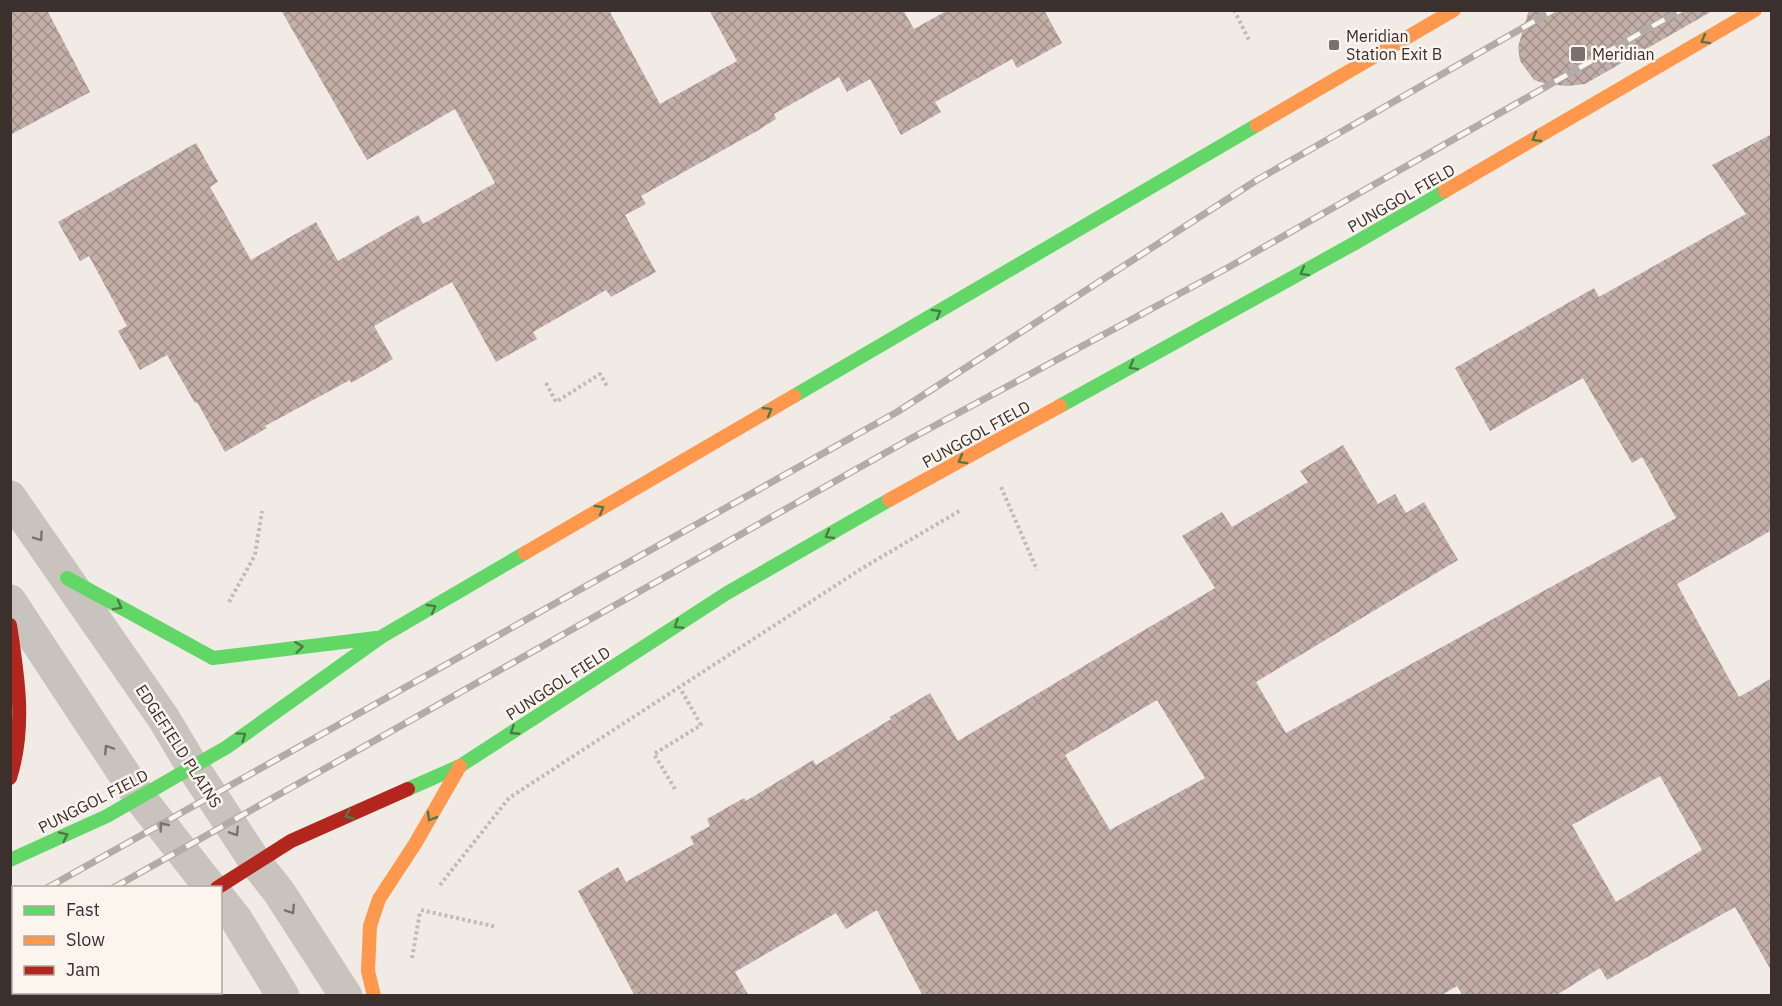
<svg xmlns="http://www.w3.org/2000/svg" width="1782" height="1006" font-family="'IBM Plex Sans',sans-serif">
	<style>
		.building { fill: url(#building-cross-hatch); fill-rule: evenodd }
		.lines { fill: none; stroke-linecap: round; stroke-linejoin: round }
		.path { stroke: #c2bbb6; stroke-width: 4; stroke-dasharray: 3 3; stroke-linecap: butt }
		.street { stroke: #c9c3be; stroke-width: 33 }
		.fast { stroke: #63d668; stroke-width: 14 }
		.slow { stroke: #ff974d; stroke-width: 14 }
		.jam { stroke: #b3261e; stroke-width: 14 }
		.rail-casing { stroke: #b1aca8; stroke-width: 7 }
		.rail { stroke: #fbf5ee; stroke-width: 4.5; stroke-dasharray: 14; stroke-linecap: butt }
		.oneway { stroke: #4d7b46 }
		.oneway2 { stroke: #7b726d }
		.poi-dot { fill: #7a716c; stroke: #fbf5ee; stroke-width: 2 }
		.labels { text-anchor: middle; stroke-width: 5; stroke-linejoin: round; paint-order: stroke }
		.poi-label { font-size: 16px; fill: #3b302b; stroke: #fbf5ee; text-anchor: start }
		.street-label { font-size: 16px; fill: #3b302b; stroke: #fbf5ee }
	</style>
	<defs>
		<pattern id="building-cross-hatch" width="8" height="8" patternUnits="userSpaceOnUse" patternTransform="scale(1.5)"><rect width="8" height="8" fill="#c3afa7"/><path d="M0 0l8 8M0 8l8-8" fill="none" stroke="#a08f88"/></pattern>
	</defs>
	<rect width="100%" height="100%" fill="#f0ebe5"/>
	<path class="building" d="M10 10H47L90 92 10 135Z
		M281 10H609L660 104 737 61 709 10H903L914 29 948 10H1044L1062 43 1017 68 1012 59 935 102 941 112 901 135 870 79 847 92 839 77 774 114 776 119 757 131 641 196 646 204 625 215 656 272 611 297 606 290 533 332 537 339 496 362 452 282 374 326 393 359 351 383 350 380 265 426 267 428 225 452 197 402 195 403 167 355 140 370 118 331 127 326 89 256 80 261 58 222 196 143 218 182 210 187 251 260 316 222 338 261 418 215 423 224 495 183 455 109 367 160Z
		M1529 10H1714L1585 84 1568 86 1546 84 1534 80 1520 61 1518 47Z
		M1772 134V530L1677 584 1739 697 1772 678V972L1735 907 1607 980 1600 968 1555 996H1463L1457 986 1440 996H923L877 910 846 929 836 913 735 972 749 996H635L578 891 618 867 626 882 694 844 690 837 710 826 707 819 744 798 746 801 813 760 816 765 891 719 890 717 930 693 958 741 1215 588 1182 536 1222 512 1232 527 1308 482 1300 471 1343 445 1378 504 1395 494 1406 513 1424 502 1458 560 1256 682 1286 733 1676 518 1642 457 1632 463 1583 378 1490 431 1455 368 1594 288 1599 297 1746 214 1712 165ZM1157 700 1205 778 1110 830 1065 755ZM1660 776 1702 850 1616 902 1572 825Z"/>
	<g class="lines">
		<path class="path" d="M1234 10 1250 42
			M546 383 556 402 600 374 608 388
			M1001 487 1037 570
			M229 602 255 555 262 511
			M675 789 654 754 701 725 680 688
			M440 885 509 798 861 569 961 510
			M421 910 497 927
			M412 958 420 912"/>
		<path class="street" d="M10 497 164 719 192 766 256 863 279 892 346 996
			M10 601 140 798 211 888
			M220 899 236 919 283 996"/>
		<path class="fast" d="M794 396 1257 125
			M1060 406 1355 243 1445 191
			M67 578 213 658 376 638
			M408 789 460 766 727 593 889 500
			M10 860 107 816 227 747 381 637 525 553"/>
		<path class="slow" d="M1257 125 1454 10
			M1445 191 1755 10
			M889 500 1060 406
			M525 553 794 396
			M184 992 190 996
			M38 996 44 992
			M374 996 368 971 370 926 379 899 415 844 460 766"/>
		<path class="jam" d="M10 625C18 677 26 727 10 778
			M217 888 291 841 408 789"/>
		<g class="rail-casing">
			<path id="rail" d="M47 888 897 412 1257 180 1554 10
				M113 888 910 439 1229 267 1681 10
				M10 908 14 906
				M10 945 14 944"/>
		</g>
		<use href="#rail" class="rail"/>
	</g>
	<defs><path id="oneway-chevron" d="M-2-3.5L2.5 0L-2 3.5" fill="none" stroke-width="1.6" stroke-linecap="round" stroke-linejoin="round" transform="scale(1.5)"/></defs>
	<g class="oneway">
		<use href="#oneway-chevron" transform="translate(1705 40) rotate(150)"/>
		<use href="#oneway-chevron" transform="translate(1536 138) rotate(150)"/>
		<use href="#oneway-chevron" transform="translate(1304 272) rotate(151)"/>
		<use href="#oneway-chevron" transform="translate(937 313) rotate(-30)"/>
		<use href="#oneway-chevron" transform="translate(1133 366) rotate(151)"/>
		<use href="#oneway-chevron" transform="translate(768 411) rotate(-30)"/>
		<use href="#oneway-chevron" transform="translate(962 460) rotate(151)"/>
		<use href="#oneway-chevron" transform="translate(600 509) rotate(-30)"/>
		<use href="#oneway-chevron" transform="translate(829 535) rotate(150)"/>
		<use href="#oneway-chevron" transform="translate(118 606) rotate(29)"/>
		<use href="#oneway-chevron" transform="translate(432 608) rotate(-30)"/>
		<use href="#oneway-chevron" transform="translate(678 625) rotate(147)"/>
		<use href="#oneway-chevron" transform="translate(299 647) rotate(-7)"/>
		<use href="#oneway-chevron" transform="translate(514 731) rotate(147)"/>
		<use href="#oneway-chevron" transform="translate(242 736) rotate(-35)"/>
		<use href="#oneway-chevron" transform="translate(349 815) rotate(156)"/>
		<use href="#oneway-chevron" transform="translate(431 817) rotate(120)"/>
		<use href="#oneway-chevron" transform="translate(64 836) rotate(-25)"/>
	</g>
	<g class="oneway2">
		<use href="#oneway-chevron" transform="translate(39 537) rotate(55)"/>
		<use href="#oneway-chevron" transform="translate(108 749) rotate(-123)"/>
		<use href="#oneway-chevron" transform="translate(163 826) rotate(-128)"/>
		<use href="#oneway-chevron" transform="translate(235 832) rotate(57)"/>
		<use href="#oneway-chevron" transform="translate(291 910) rotate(57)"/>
	</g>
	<g class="poi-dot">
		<rect x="1328" y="39" width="12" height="12" rx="3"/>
		<rect x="1570" y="46" width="16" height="16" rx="3"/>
	</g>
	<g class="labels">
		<g class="poi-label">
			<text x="1346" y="42">Meridian<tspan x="1346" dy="18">Station Exit B</tspan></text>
			<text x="1592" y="60">Meridian</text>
		</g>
		<g class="street-label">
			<text transform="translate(1401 198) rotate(-30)" y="6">PUNGGOL FIELD</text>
			<text transform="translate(976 434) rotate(-29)" y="6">PUNGGOL FIELD</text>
			<text transform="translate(558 683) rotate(-33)" y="6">PUNGGOL FIELD</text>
			<text transform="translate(179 746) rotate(57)" y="6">EDGEFIELD PLAINS</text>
			<text transform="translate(93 801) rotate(-27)" y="6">PUNGGOL FIELD</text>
		</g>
	</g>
	<rect width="1782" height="1006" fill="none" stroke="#3b302b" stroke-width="24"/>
	<rect x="12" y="886" width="210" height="108" fill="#fbf5ee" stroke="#aea6a0" stroke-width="1.5"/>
	<rect x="24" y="906" width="30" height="9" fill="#63d668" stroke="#aea6a0" stroke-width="1.5"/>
	<text x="66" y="916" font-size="18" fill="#3b302b">Fast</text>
	<rect x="24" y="936" width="30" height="9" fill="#ff974d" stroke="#aea6a0" stroke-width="1.5"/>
	<text x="66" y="946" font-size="18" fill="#3b302b">Slow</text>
	<rect x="24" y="966" width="30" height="9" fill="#b3261e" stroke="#aea6a0" stroke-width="1.5"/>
	<text x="66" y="976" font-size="18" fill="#3b302b">Jam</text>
</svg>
